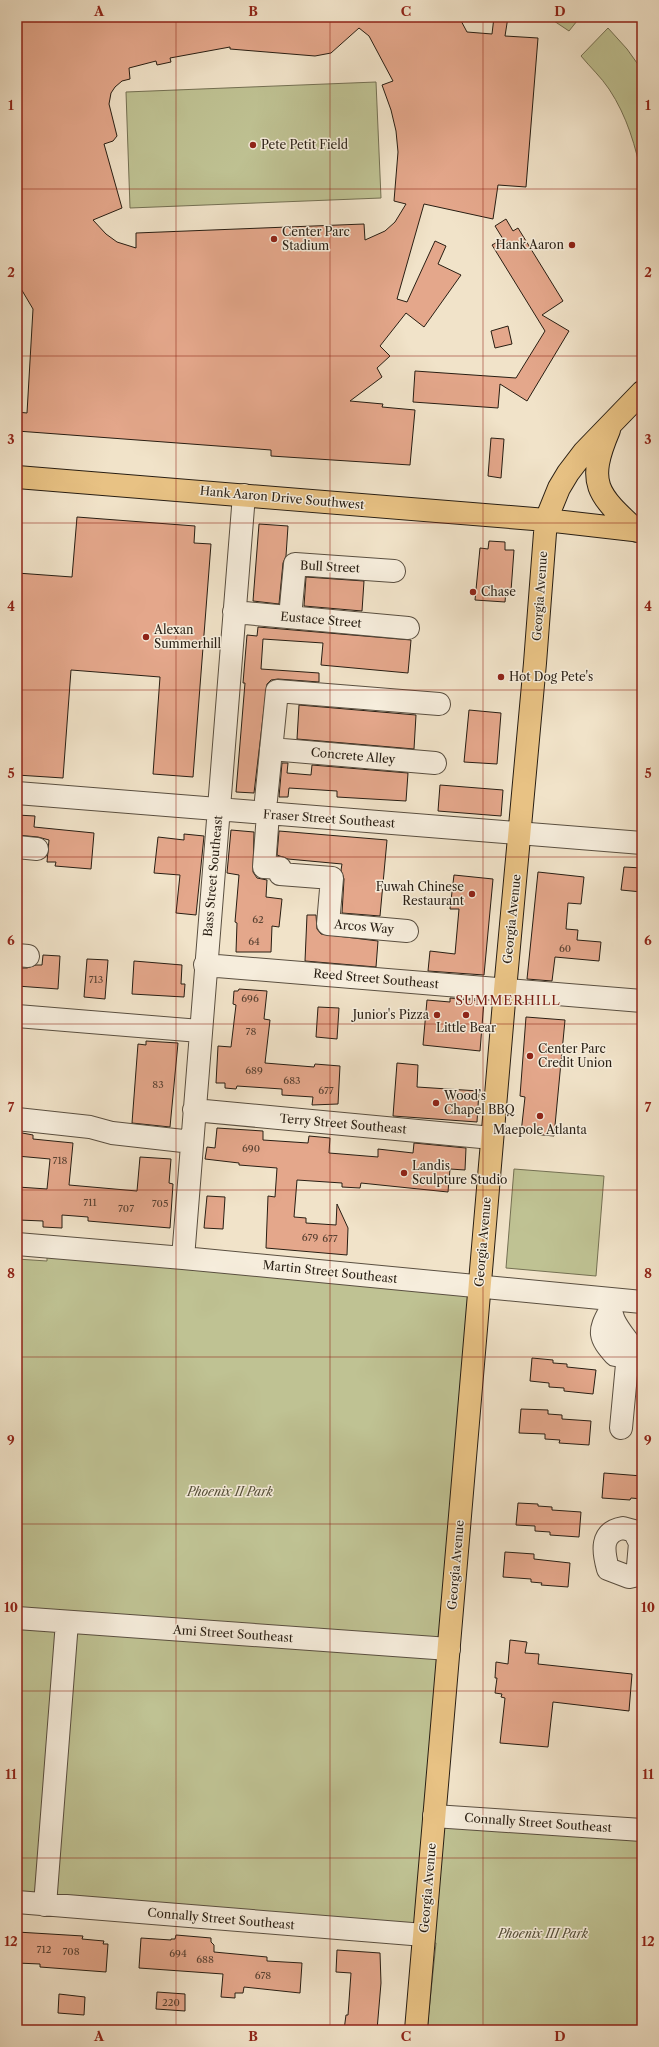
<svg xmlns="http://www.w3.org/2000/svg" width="659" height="2047" font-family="'Libre Caslon Text',serif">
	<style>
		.green { fill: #bfc293; stroke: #747053 }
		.building { fill: #e4a78b; stroke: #281e13; fill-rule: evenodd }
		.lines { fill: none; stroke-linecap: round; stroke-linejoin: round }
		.minor-casing { stroke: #5a4f40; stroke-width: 24 }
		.major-casing { stroke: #281e13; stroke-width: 24 }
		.minor { stroke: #f6eddc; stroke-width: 22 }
		.major { stroke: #e8c284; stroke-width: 22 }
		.grid { fill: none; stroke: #8f2418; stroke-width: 1; stroke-opacity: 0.55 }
		.poi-dot { fill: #8f2418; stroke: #f6eddc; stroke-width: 1.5 }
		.labels { text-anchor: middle; stroke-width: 3; stroke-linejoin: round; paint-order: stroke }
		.number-label { font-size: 10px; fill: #574031 }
		.poi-label { font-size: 12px; fill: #281e13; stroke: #f6eddc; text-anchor: start }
		.street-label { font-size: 12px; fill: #281e13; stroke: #f6eddc }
		.park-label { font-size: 12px; font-style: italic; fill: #554f39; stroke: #f6eddc }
		.neighbourhood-label { font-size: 13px; letter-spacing: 1px; fill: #7a1f14; stroke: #f6eddc }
		.neatline { fill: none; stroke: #8f2418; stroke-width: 1.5 }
		.grid-label { font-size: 13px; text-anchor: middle; font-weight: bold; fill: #8f2418 }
	</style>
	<rect width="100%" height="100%" fill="#f1e3c9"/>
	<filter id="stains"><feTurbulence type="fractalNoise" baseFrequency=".005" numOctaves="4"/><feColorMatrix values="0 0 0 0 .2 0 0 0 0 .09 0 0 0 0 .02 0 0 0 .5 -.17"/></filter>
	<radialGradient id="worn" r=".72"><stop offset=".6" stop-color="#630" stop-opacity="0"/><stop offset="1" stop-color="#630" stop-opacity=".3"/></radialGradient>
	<path class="green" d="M548 17H571L577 21 569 31Z
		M608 28 627 49 642 70V178C636 147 627 116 609 89 601 77 590 67 581 56Z
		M376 82 381 198 130 208 126 92Z
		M514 1169 604 1176 596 1276 506 1268Z
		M47 1248 478 1284 428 1813 642 1825V2030H427L436 1943 17 1902V1259L47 1261Z"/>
	<path class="building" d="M17 17H459L467 32 492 34 494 17H508L505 36 538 38 526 187 498 185 493 219 424 204 397 299 407 302 435 241 446 246 438 264 461 275 424 327 406 313 380 346 390 356 377 368 382 377 350 401 383 404 382 407 415 410 410 465 271 456V450L17 431V412L27 413 33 309 17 282ZM359 28 369 36 393 81 382 85 391 110 396 131 398 152 394 201 406 204 395 222 385 231 365 240 364 224 136 233V248L117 242 106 234 93 220 122 208 104 144 113 141 117 136 109 104 111 93 115 87 122 81 130 79 129 68 156 61 157 65 171 62 170 58 230 47V49L315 56 331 53Z
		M506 219 513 231 518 228 563 301 542 315 569 331 527 401 500 384 498 408 413 402 415 371 516 378 545 331 492 245 503 239 495 226Z
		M508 326 512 344 495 348 491 331Z
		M491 438 504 439 501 478 488 476Z
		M77 517 195 526 194 543 211 544 193 777 153 774 160 677 71 670 63 778 17 775V573L72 577Z
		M259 524 288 526 286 556 283 563 279 604 253 601Z
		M489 541 505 542V550H514L511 591H506L505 602 475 600 480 548 488 549Z
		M306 577 364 581 362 611 304 606Z
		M258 627 411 640 408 673 321 665 323 643 263 639 261 669 319 673V682L278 679 271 680 267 684 254 793 236 792 245 683H243L247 635 257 636Z
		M299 705 416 715 414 749 297 739Z
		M469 710 501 713 497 764 464 762Z
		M282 763H288L287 773 311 775 312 765 408 773 406 801 337 797V791L289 788 288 797H279Z
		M440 785 503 790 501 816 438 811Z
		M17 815 35 816 34 827 94 833 91 869 55 866 56 862H47L49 840 38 837 17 835Z
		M231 830 254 832 253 872 257 878 267 880 266 897 282 899 279 927 272 926 271 952H236L237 923 235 922 239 875 227 873Z
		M279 831 387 840 380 916 342 913 344 879 341 870 342 864 288 859 277 855Z
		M184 834 204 836 196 915 176 913 180 875 154 873 158 837 184 840Z
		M624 867 642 868V892L621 890Z
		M538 872 584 877 581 904 568 903 566 929 578 930 577 940 601 942 599 961 555 957 552 981 527 979Z
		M454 875 493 879 484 975 428 971 430 951 455 954 459 909H450Z
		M307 915H316L317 929 321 934 378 941 376 967 305 961Z
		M43 955 60 956 58 989 17 986V968H27L36 965H42Z
		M87 959 108 960 105 999 84 997Z
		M134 961 182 965 181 984H185L184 997 132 994Z
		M239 989 267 991 264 1019 270 1020 265 1063 314 1067 315 1064 340 1066 338 1104 312 1105 313 1097 282 1095V1089L237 1086 236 1089 225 1088V1083H216L218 1046 231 1047 236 1005 233 1004 234 991H238Z
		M450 998 484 1001 480 1051 423 1045 427 1000 450 1002Z
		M318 1007 339 1008 337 1039 316 1037Z
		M526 1017 565 1020 554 1136 521 1133 525 1097 520 1096Z
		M146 1041 178 1043 170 1127 132 1123 138 1044 146 1045Z
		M397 1063 418 1065 417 1087 479 1091 477 1122 393 1116Z
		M217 1128 263 1131V1140L308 1143 309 1136 330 1138 329 1153 378 1157V1149L413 1153 414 1143 466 1148 465 1170 450 1169 448 1192 361 1183 360 1188 342 1187V1183L297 1180 294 1217 306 1218V1223L336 1225 337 1204 348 1228 347 1255 266 1248 268 1196 275 1197 277 1168 239 1165V1163L205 1159 207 1147 215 1148Z
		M17 1132 33 1135V1139L73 1143 69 1185 137 1191 140 1157 171 1159 169 1183 173 1184 170 1228 88 1221V1217L62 1215V1228L43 1227V1221L19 1220V1214H17L18 1187 47 1189 50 1159 17 1156Z
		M207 1196 225 1197 223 1229 204 1228Z
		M532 1358 553 1360V1363L567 1364V1367L596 1370 593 1394 564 1391V1388L549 1387V1383L530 1381Z
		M521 1409 548 1410V1414L562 1415V1419L591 1421 589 1445 559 1443 560 1440 545 1439V1434L519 1433Z
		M604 1473 642 1476V1499L631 1498 630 1500 602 1498Z
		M518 1503 538 1504V1506L552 1507V1510L581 1512 579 1537 550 1535V1532L535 1531V1526L516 1525Z
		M505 1552 534 1554V1559L570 1563 568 1587 541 1585 542 1583 531 1582V1579L503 1577Z
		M510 1640 527 1642 525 1653 539 1654 538 1664 632 1674 629 1711 553 1702 548 1747 500 1743 505 1698 501 1697 502 1694 495 1693 497 1678H495L496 1662 508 1664Z
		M17 1932 83 1936 82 1939 104 1941 103 1944H108L106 1972 40 1967V1964L17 1963Z
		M176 1935 211 1938V1942L214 1945V1952L267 1957V1961L302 1963 300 1993 244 1987 243 1993H235V1998L221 1997 223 1974 139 1968 141 1938 171 1940V1939H175Z
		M337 1950 380 1953 381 1983 377 2030H344L346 2015H348L351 1973 336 1972Z
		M157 1992 185 1994V2011L156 2009Z
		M59 1994 85 1997 84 2015 58 2013Z"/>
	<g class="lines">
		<g class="minor-casing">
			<path id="minor" d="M234 612 408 628
				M290 617 295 564 394 571
				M271 749 435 763
				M17 793 642 843
				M266 800 277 691 439 704
				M268 814 264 867 280 868V874L332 878 328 924 407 931
				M17 847 37 849
				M17 955 28 956
				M205 965 642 1001
				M17 1016 200 1031
				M194 1110 492 1138
				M17 1119 90 1127 112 1133 192 1142
				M17 1244 183 1258 642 1302
				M183 1258 244 495
				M610 1299C609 1318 618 1328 629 1343L621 1428
				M610 1311C598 1332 599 1337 615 1355L628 1357 639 1351
				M623 1528 634 1531 640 1543 638 1566 642 1574 629 1577 608 1569C603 1551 600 1532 623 1528Z
				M17 1618 449 1649
				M434 1816 642 1830
				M17 1902 424 1935
				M45 1905 67 1622"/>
		</g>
		<g class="major-casing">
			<path id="major" d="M609 430C586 484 597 494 637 531
				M17 477 546 520 642 531
				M416 2030 505 990 535 663 546 520 559 488 568 473 584 452 642 392"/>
		</g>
		<use href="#minor" class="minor"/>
		<use href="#major" class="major"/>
	</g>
	<path class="grid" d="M176 17V2030M330 17V2030M483 17V2030M17 189H642M17 356H642M17 523H642M17 690H642M17 857H642M17 1024H642M17 1190H642M17 1357H642M17 1524H642M17 1691H642M17 1858H642"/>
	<g class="poi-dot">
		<circle cx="253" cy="145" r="4"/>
		<circle cx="274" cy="239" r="4"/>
		<circle cx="572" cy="245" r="4"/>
		<circle cx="473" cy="592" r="4"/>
		<circle cx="146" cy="637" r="4"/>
		<circle cx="501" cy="677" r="4"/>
		<circle cx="472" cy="894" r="4"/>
		<circle cx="437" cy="1015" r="4"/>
		<circle cx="466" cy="1015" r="4"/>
		<circle cx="530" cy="1056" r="4"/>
		<circle cx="436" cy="1103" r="4"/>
		<circle cx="540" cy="1116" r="4"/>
		<circle cx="404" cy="1173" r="4"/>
	</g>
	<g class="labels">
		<g class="number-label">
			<text x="258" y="923">62</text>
			<text x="254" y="945">64</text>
			<text x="565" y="952">60</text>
			<text x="96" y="983">713</text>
			<text x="250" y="1002">696</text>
			<text x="251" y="1035">78</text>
			<text x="254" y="1074">689</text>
			<text x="292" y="1084">683</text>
			<text x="158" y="1088">83</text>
			<text x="326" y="1094">677</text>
			<text x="251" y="1152">690</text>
			<text x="60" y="1164">718</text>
			<text x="90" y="1206">711</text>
			<text x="160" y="1207">705</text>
			<text x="126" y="1212">707</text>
			<text x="310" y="1241">679</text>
			<text x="330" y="1242">677</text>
			<text x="44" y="1953">712</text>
			<text x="71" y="1955">708</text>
			<text x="178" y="1957">694</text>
			<text x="205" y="1963">688</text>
			<text x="263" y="1979">678</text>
			<text x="171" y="2006">220</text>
		</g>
		<g class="poi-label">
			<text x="261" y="149">Pete Petit Field</text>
			<text x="282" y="236">Center Parc<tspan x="282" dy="14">Stadium</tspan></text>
			<text x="564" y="249" text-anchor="end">Hank Aaron</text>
			<text x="481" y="596">Chase</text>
			<text x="154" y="634">Alexan<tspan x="154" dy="14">Summerhill</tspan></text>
			<text x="509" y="681">Hot Dog Pete's</text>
			<text x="464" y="891" text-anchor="end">Fuwah Chinese<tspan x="464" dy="14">Restaurant</tspan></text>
			<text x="429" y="1019" text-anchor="end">Junior's Pizza</text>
			<text x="466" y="1032" text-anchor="middle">Little Bear</text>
			<text x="538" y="1053">Center Parc<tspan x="538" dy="14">Credit Union</tspan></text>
			<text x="444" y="1100">Wood’s<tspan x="444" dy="14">Chapel BBQ</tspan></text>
			<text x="540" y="1134" text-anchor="middle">Maepole Atlanta</text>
			<text x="412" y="1170">Landis<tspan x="412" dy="14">Sculpture Studio</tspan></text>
		</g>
		<g class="street-label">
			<text transform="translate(282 498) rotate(5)" y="4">Hank Aaron Drive Southwest</text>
			<text transform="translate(330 567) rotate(3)" y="4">Bull Street</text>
			<text transform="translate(540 596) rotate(-86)" y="4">Georgia Avenue</text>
			<text transform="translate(321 620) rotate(5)" y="4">Eustace Street</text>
			<text transform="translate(353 756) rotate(5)" y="4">Concrete Alley</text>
			<text transform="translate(329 819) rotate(4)" y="4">Fraser Street Southeast</text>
			<text transform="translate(213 876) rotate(-85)" y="4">Bass Street Southeast</text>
			<text transform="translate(512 919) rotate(-84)" y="4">Georgia Avenue</text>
			<text transform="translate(364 927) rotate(5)" y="4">Arcos Way</text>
			<text transform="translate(376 979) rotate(5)" y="4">Reed Street Southeast</text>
			<text transform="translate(343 1124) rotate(5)" y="4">Terry Street Southeast</text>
			<text transform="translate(483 1242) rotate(-85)" y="4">Georgia Avenue</text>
			<text transform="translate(330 1272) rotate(6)" y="4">Martin Street Southeast</text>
			<text transform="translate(456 1565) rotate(-85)" y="4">Georgia Avenue</text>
			<text transform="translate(233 1634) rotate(4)" y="4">Ami Street Southeast</text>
			<text transform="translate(538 1823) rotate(4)" y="4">Connally Street Southeast</text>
			<text transform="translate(428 1888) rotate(-85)" y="4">Georgia Avenue</text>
			<text transform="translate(221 1919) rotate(5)" y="4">Connally Street Southeast</text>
		</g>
		<g class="park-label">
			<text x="230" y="1496">Phoenix II Park</text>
			<text x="543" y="1938">Phoenix III Park</text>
		</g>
		<g class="neighbourhood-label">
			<text x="508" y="1005">SUMMERHILL</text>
		</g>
	</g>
	<rect width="659" height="2047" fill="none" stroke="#f1e3c9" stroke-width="44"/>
	<rect x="22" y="22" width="615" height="2003" class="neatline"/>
	<g class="grid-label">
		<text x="99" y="16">A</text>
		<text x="253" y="16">B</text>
		<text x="406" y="16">C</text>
		<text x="560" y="16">D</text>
		<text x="11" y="110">1</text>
		<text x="648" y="110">1</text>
		<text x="11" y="277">2</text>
		<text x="648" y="277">2</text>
		<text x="11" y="444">3</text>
		<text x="648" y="444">3</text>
		<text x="11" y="611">4</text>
		<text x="648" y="611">4</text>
		<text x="11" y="778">5</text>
		<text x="648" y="778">5</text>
		<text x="11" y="945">6</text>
		<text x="648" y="945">6</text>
		<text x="11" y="1112">7</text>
		<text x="648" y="1112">7</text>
		<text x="11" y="1278">8</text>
		<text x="648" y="1278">8</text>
		<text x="11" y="1445">9</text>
		<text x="648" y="1445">9</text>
		<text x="11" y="1612">10</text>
		<text x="648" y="1612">10</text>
		<text x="11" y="1779">11</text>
		<text x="648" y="1779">11</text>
		<text x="11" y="1946">12</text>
		<text x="648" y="1946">12</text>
		<text x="99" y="2041">A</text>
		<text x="253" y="2041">B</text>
		<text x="406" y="2041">C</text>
		<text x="560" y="2041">D</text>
	</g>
	<rect width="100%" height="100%" filter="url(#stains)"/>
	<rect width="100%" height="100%" fill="url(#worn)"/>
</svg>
